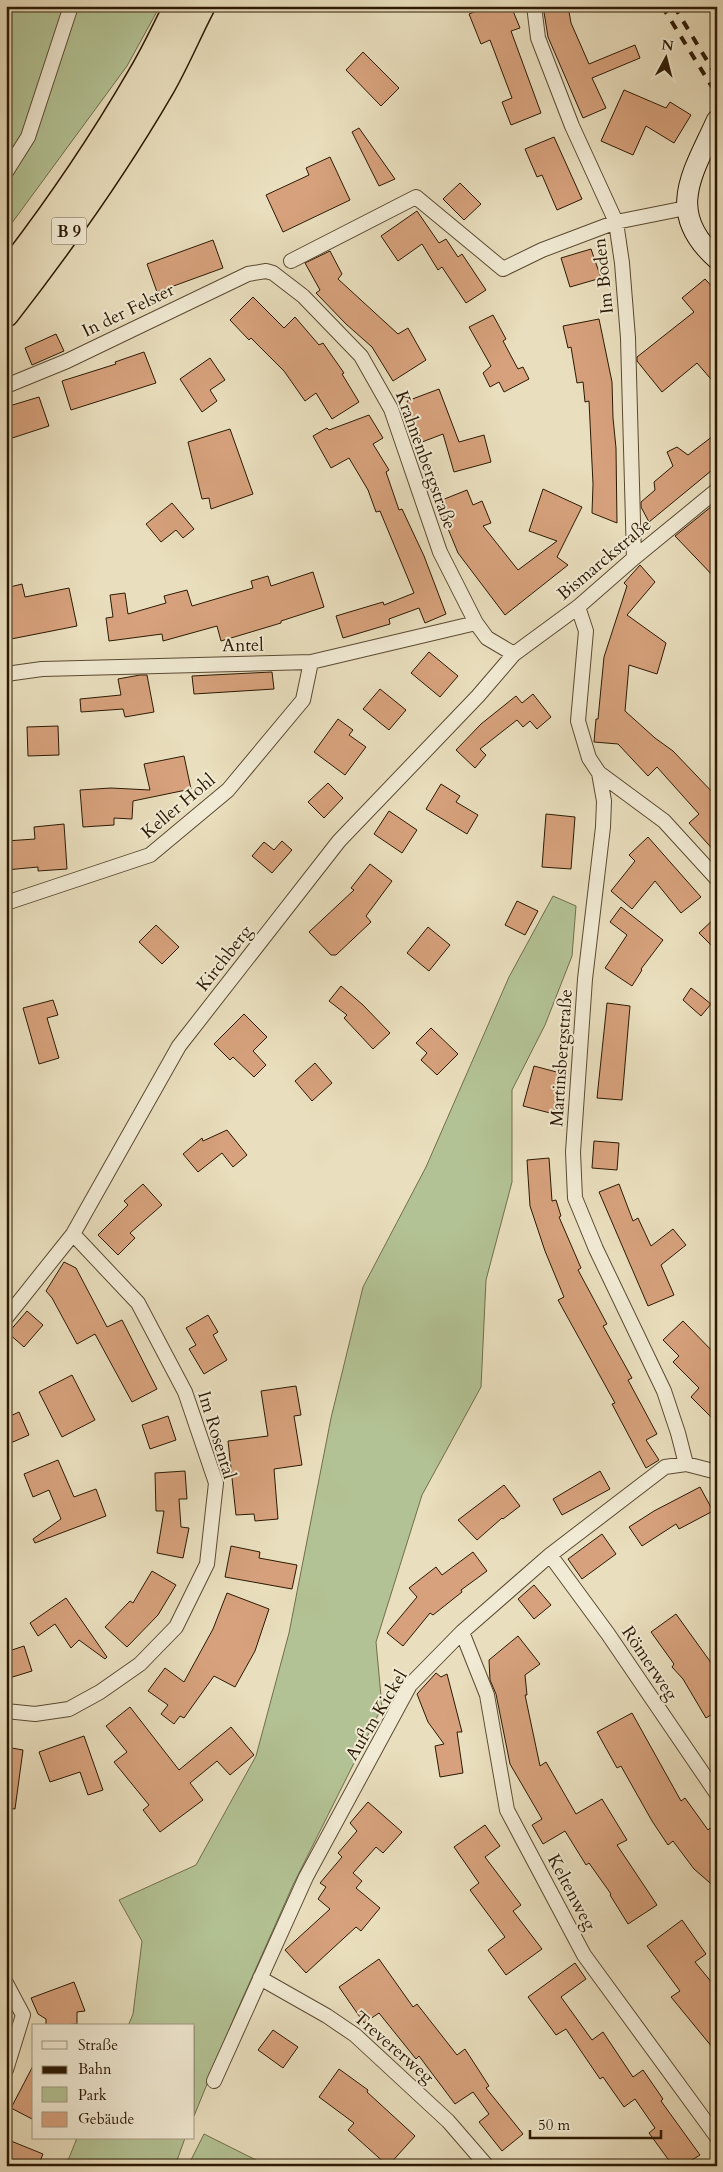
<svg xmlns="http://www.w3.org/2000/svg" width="723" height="2172" font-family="Cardo,serif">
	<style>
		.green { fill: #b3c294; stroke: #706e4c }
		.building { fill: #d6a17c; stroke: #2c1a03 }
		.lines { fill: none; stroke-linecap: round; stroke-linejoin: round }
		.street-casing { stroke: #5b4b32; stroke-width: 16 }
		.secondary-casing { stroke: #2c1a03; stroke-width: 22 }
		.highway-casing { stroke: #2c1a03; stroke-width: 28 }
		.street { stroke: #f1ead4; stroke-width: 14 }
		.secondary { stroke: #f1ead4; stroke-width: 20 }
		.highway { stroke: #e9debd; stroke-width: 25 }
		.rail { stroke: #2c1a03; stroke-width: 4; stroke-dasharray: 9 9; stroke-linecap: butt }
		.labels { text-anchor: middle; stroke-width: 4; stroke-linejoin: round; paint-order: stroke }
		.shield { fill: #f1ead4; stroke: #675842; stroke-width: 1 }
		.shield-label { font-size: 16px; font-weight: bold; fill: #2c1a03 }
		.street-label { font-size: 18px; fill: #2c1a03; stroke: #f1ead4 }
	</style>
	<rect width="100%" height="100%" fill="#e9debd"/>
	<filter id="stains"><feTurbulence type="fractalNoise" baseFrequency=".004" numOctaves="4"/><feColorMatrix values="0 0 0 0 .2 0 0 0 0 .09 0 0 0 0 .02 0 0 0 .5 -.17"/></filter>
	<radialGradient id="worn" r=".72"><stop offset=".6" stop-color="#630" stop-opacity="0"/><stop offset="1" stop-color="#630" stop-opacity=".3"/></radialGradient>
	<path class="green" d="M6 6H160L127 66 6 231Z
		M553 896 576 906 572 956 545 1025 512 1090V1182L486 1280 481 1387 422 1495 376 1642 382 1707 293 1885 236 2013 194 2116V2026H128L133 2014 142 1941 119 1900 196 1865 256 1756 289 1633 331 1418 363 1287 426 1167 509 977Z
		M204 2134 256 2160 253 2166H188Z
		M77 2138H185L175 2166H63L69 2158Z"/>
	<path class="building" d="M489 6H511L520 28 511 31 541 113 511 125 502 102 512 98 490 40 481 44 469 14Z
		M543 6H568L571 23 589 64 635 45 640 58 592 78 606 108 583 118 548 37Z
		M363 52 399 88 381 106 346 70Z
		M624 90 666 108 670 102 691 115 674 143 646 126 633 155 601 141Z
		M359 128 395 179 379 186 352 132Z
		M554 137 582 199 557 210 542 175 537 177 525 149Z
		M330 157 350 200 283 232 266 195 309 175 306 168Z
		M460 183 481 204 464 220 443 199Z
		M417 211 439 243 446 239 458 257 462 254 486 290 466 303 442 267 438 270 422 244 398 261 381 236Z
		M213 240 223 268 157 292 147 264Z
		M591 249 601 278 570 287 561 258Z
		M330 251 342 274 338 279 398 334 408 328 426 360 393 381 372 347 346 324 316 293 320 290 305 263Z
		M705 279 717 292V386L697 363 662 392 637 361V357L694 312 682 298Z
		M253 297 284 328 295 317 319 345 323 343 344 373 342 374 359 402 332 419 316 393 305 401 284 371 251 338 249 340 230 320Z
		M493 315 506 339 503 341 518 369 523 367 529 379 504 392 499 382 490 387 483 373 491 366 469 327Z
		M599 319 612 382 613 418 616 448 617 523 592 513 593 484 589 401 585 402 583 382 577 383 571 347 568 348 563 326Z
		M56 334 64 351 32 365 25 348Z
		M144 352 156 383 71 410 62 381 116 364 115 362Z
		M210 358 225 380 210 390 217 401 202 412 180 379Z
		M439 389 459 442 484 435 491 462 454 472 443 434 422 442 407 401Z
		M39 397 49 426 6 440V407Z
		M369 415 383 438 373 444 389 470 386 472 399 510 402 509 424 556 446 614 425 623 419 608 389 619 390 624 343 638 336 616 383 602 384 605 414 593 380 511 376 512 368 490 349 458 331 468 313 436 327 428 329 430Z
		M230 429 253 494 211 509 209 498 202 499 188 442Z
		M717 433V466L649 522 641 507V502L655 490 654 482 673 466 667 452 677 447 688 455Z
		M543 489 582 507 557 557 568 565 505 615 458 553 437 502 467 490 473 505 482 501 491 523 483 526 518 570 557 541 529 531Z
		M717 502V580L675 536Z
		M172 503 194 529 183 538 176 530 161 542 146 524Z
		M640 565 655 582 627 615 666 643 657 674 629 665 625 711 655 738 673 751 717 797V854L689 823 699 814 657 767 648 776 618 744 594 742 596 719H598L604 657 627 586 624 583Z
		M313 572 324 607 281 621V623L221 641 217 626 163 641 162 634 109 641 106 618 113 617 110 595 125 593 128 614 166 603 164 596 187 590 192 606 253 588 251 581 268 576 271 586Z
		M22 584 25 597 69 588 77 626 6 640V614L10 613 6 588Z
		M429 652 458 676 440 697 411 673Z
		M272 672 274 689 194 694 192 676Z
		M140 675H147L154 712 125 717 123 709 81 712 80 699 121 695 118 679Z
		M380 689 406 710 389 730 363 709Z
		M533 694 551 717 537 729 530 721 523 727 517 720 480 749 486 755 475 768 456 750 481 724 516 696 522 703Z
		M338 719 353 730 349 735 366 747 345 775 314 752Z
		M58 726 59 755 28 756 27 727Z
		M184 756 191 789 133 801 132 819 114 818V825L83 827 80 790 111 788 150 790 144 764Z
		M328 783 343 798 324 818 308 802Z
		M441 784 460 796 456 802 478 815 467 834 426 809Z
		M389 811 417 830 402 853 374 834Z
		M546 814 575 817 571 869 542 867Z
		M64 824 67 869 38 871V867L6 870V841L35 839 34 827Z
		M648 837 701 897 681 913 655 881 632 909 611 891 635 861 629 855Z
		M282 841 292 850 272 873 252 856 264 842 274 850Z
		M370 864 392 881 366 916 371 922 336 955H331L309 932 354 890 351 888Z
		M517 901 538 911 525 935 505 925Z
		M621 907 663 940 641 969 642 970 632 986 605 968 627 935 610 922Z
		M717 916V951L699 933Z
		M156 925 179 947 162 964 139 942Z
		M428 927 450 945 429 971 407 953Z
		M341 986 363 1005 390 1033 373 1049 344 1018 347 1015 329 1001Z
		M691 988 711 1004 701 1016 683 1000Z
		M53 1000 58 1015 47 1018 59 1058 39 1064 23 1008Z
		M607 1003 630 1006 622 1100 597 1098Z
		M244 1014 267 1037 253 1051 266 1065 254 1077 233 1057 230 1060 214 1044Z
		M431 1028 458 1054 437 1075 421 1060 427 1053 416 1043Z
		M315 1063 332 1083 312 1101 295 1081Z
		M534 1066 564 1074 554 1114 523 1106Z
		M227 1130 247 1155 233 1167 222 1153 198 1172 183 1154 202 1138 203 1141Z
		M594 1141 619 1143 617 1170 592 1168Z
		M549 1158 552 1201 556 1200 561 1216 559 1217 581 1268 578 1270 607 1324 603 1326 632 1378 628 1380 657 1434 646 1440 659 1460 646 1468 612 1404 615 1403 558 1300 564 1297 545 1251 530 1206 527 1160Z
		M143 1184 162 1205 130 1233 135 1238 118 1255 98 1235 128 1205 124 1201Z
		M619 1184 633 1221 638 1218 651 1246 673 1229 686 1245 661 1265 674 1295 648 1306 599 1192Z
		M64 1262 76 1268 107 1327 122 1320 157 1389 132 1402 95 1334 77 1344 52 1298 46 1291Z
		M27 1311 43 1325 24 1347 8 1333Z
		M208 1315 218 1332 213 1335 227 1360 204 1374 189 1349 196 1345 186 1328Z
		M683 1321 717 1356V1423L691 1397 699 1388 673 1362 679 1356 663 1340Z
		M72 1375 95 1420 62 1437 39 1392Z
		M296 1386 301 1415 294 1416 302 1465 274 1469 278 1519 255 1521 254 1514 236 1515 228 1441 268 1436 261 1391Z
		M19 1412 29 1435 6 1445V1418Z
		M168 1416 176 1440 150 1449 142 1425Z
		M58 1460 74 1497 96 1489 106 1516 35 1543 33 1539 61 1519 49 1490 33 1497 24 1474Z
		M185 1471 187 1499H179L181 1527 189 1528 183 1558 157 1553 164 1511H156L155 1473Z
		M600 1471 610 1489 562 1515 553 1499Z
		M504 1485 520 1506 503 1519 502 1518 477 1540 458 1520Z
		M700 1487 713 1511 679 1529 676 1524 642 1546 629 1527 654 1511Z
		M602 1534 616 1554 582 1579 568 1559Z
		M231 1546 260 1552 259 1558 297 1565 292 1589 225 1577Z
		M473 1552 487 1571 461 1590 462 1592 433 1615 430 1613 403 1646 387 1633 417 1597 409 1588 436 1567 442 1575Z
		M152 1571 176 1585 158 1615 127 1647 105 1627 130 1601 133 1603Z
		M534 1585 551 1605 534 1619 518 1599Z
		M227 1593 269 1609 255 1651 235 1687 214 1676 184 1718 180 1716 174 1724 161 1714 168 1705 148 1691 165 1668 184 1682 213 1629Z
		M66 1598 107 1657 105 1659 79 1640 71 1648 55 1624 38 1636 30 1623Z
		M676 1614 717 1671V1711L706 1718 683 1679 672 1667 674 1664 651 1632Z
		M518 1636 540 1664 525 1675 527 1695H525L540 1766 546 1762 576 1814 602 1799 627 1840 617 1845 657 1905 628 1924 610 1895 611 1894 589 1863 586 1865 565 1831 543 1844 532 1825 542 1819 510 1764 496 1694 490 1680 489 1660Z
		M24 1646 32 1671 6 1679V1652Z
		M436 1673 441 1677 447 1674 462 1732H457L463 1773 440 1777 435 1746 444 1744 428 1722 417 1694Z
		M130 1707 179 1770 231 1727 254 1755 230 1775 217 1761 190 1783 203 1800 160 1832 143 1810 149 1805 114 1762 127 1752 106 1726Z
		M632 1713 681 1801 685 1798 708 1830 710 1828 717 1836V1889L694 1869 673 1841 668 1845 652 1821 621 1766 617 1768 597 1732Z
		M84 1736 103 1790 88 1795 80 1772 50 1782 39 1752Z
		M6 1747 23 1750 15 1809 6 1808Z
		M368 1802 402 1832 383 1853 376 1847 353 1873 362 1881 356 1888 380 1908 361 1931 356 1927 306 1973 285 1950 330 1909 318 1899 326 1887 320 1883 342 1857 338 1853 357 1831 350 1823Z
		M485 1825 500 1846 485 1857 521 1905 513 1911 542 1949 506 1975 488 1950 505 1937 470 1890 479 1883 454 1847Z
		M682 1920 706 1954 695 1962 717 1989V2053L671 1997 680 1991 647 1946Z
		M379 1959 413 2007 417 2004 457 2055 465 2049 489 2086 486 2088 523 2134 502 2151 479 2122 489 2114 473 2092 455 2104 419 2056 416 2059 379 2013 364 2023 339 1987Z
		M575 1963 586 1979 561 1997 592 2040 603 2032 633 2077 643 2070 663 2099 661 2101 700 2155 682 2166H673L649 2133 655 2128 635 2099 624 2107 603 2077 600 2079 566 2029 556 2035 528 1997Z
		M74 1982 85 2011 77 2012V2024L46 2026V2019L38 2014 31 1998Z
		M273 2030 298 2047 283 2068 258 2050Z
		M34 2064V2120L11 2108Z
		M339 2069 368 2090 367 2092 415 2136 388 2166 348 2130 354 2123 319 2097Z
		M6 2139 43 2154 38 2166H6Z"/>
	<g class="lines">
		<g class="street-casing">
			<path id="street" d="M534 6 538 38 572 126 616 222 622 263 628 338 634 558
				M6 172 28 137 71 6
				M291 261 416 197 503 269 542 250 616 222 686 208
				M6 386 67 361 248 274 266 271 273 273 303 296 361 356 391 409 440 552 476 623 487 638 514 654
				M578 607 586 631 578 721 589 758 599 773 604 801 603 827 585 979 573 1152 575 1198 596 1249 664 1391 678 1433 686 1464
				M6 674 42 669 311 662 476 623
				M599 773 664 821 717 879
				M6 903 150 855 228 790 303 700 311 662
				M6 1318 73 1234 179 1046 339 841 478 696 514 654 578 607 634 558 717 490
				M550 1555 608 1634 717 1794
				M462 1632 487 1695 507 1810 584 1955 717 2137
				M6 1711 35 1714 69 1709 100 1692 140 1664 176 1627 207 1564 216 1483 185 1392 138 1303 73 1234
				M260 1978 327 2016 355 2035 448 2121 487 2166
				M6 1983 23 2015 6 2070
				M214 2081 306 1877 410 1685 462 1632 550 1555 665 1467 686 1464 717 1472"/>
		</g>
		<g class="secondary-casing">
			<path id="secondary" d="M717 120C693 173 664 212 717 259"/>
		</g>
		<g class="highway-casing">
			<path id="highway" d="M6 275C55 212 100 146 140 77 154 54 165 30 177 6
				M6 314C62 242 115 167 161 88 176 62 188 33 202 6"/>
		</g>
		<use href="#street" class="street"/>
		<use href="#secondary" class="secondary"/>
		<use href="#highway" class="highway"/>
		<path class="rail" d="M662 6 717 95
			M674 6 717 77"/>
	</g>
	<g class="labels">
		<rect class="shield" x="51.5" y="217.5" width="35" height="27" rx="4"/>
		<g class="shield-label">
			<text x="69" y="237">B 9</text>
		</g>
		<g class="street-label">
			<text transform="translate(603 276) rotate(-96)" y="6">Im Boden</text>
			<text transform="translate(128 310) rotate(-26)" y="6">In der Felster</text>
			<text transform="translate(426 460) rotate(70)" y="6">Krahnenbergstraße</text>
			<text transform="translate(604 559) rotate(-40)" y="6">Bismarckstraße</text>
			<text transform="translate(243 645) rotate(-1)" y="6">Antel</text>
			<text transform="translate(178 806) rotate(-40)" y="6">Keller Hohl</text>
			<text transform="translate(224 958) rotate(-52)" y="6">Kirchberg</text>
			<text transform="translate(561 1058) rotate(-86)" y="6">Martinsbergstraße</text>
			<text transform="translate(217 1435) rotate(73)" y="6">Im Rosental</text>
			<text transform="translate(650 1663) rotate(56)" y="6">Römerweg</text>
			<text transform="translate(376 1715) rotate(-59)" y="6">Auf'm Kickel</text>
			<text transform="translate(572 1892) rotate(62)" y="6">Keltenweg</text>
			<text transform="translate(394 2047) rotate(41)" y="6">Trevererweg</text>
		</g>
	</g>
	<rect width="723" height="2172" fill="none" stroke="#e9debd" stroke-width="25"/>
	<rect x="8" y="8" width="708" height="2157" fill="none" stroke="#2c1a03" stroke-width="2.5"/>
	<rect x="12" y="12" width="698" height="2147" fill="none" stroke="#2c1a03"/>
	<rect x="32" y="2024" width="162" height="115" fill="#f1ead4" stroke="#a29780"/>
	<rect x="42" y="2041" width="25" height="8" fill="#f1ead4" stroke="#a29780"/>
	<text x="78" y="2050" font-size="15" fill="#2c1a03">Straße</text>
	<rect x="42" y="2066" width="25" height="8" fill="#2c1a03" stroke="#a29780"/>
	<text x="78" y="2074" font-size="15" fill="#2c1a03">Bahn</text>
	<rect x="42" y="2087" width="25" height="15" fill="#b3c294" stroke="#a29780"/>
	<text x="78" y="2100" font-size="15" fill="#2c1a03">Park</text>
	<rect x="42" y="2112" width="25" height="15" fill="#d6a17c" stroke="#a29780"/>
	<text x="78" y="2124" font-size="15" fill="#2c1a03">Gebäude</text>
	<g transform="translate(666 58) rotate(7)" stroke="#f1ead4" stroke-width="4" paint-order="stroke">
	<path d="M0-4L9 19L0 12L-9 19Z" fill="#2c1a03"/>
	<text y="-8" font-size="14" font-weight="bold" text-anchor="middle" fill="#2c1a03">N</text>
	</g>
	<path d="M530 2130v8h131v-8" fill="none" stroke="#2c1a03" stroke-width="2.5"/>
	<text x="538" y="2130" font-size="15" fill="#2c1a03" stroke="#f1ead4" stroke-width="4" paint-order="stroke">50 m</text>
	<rect width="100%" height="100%" filter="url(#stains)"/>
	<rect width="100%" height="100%" fill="url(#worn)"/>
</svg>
